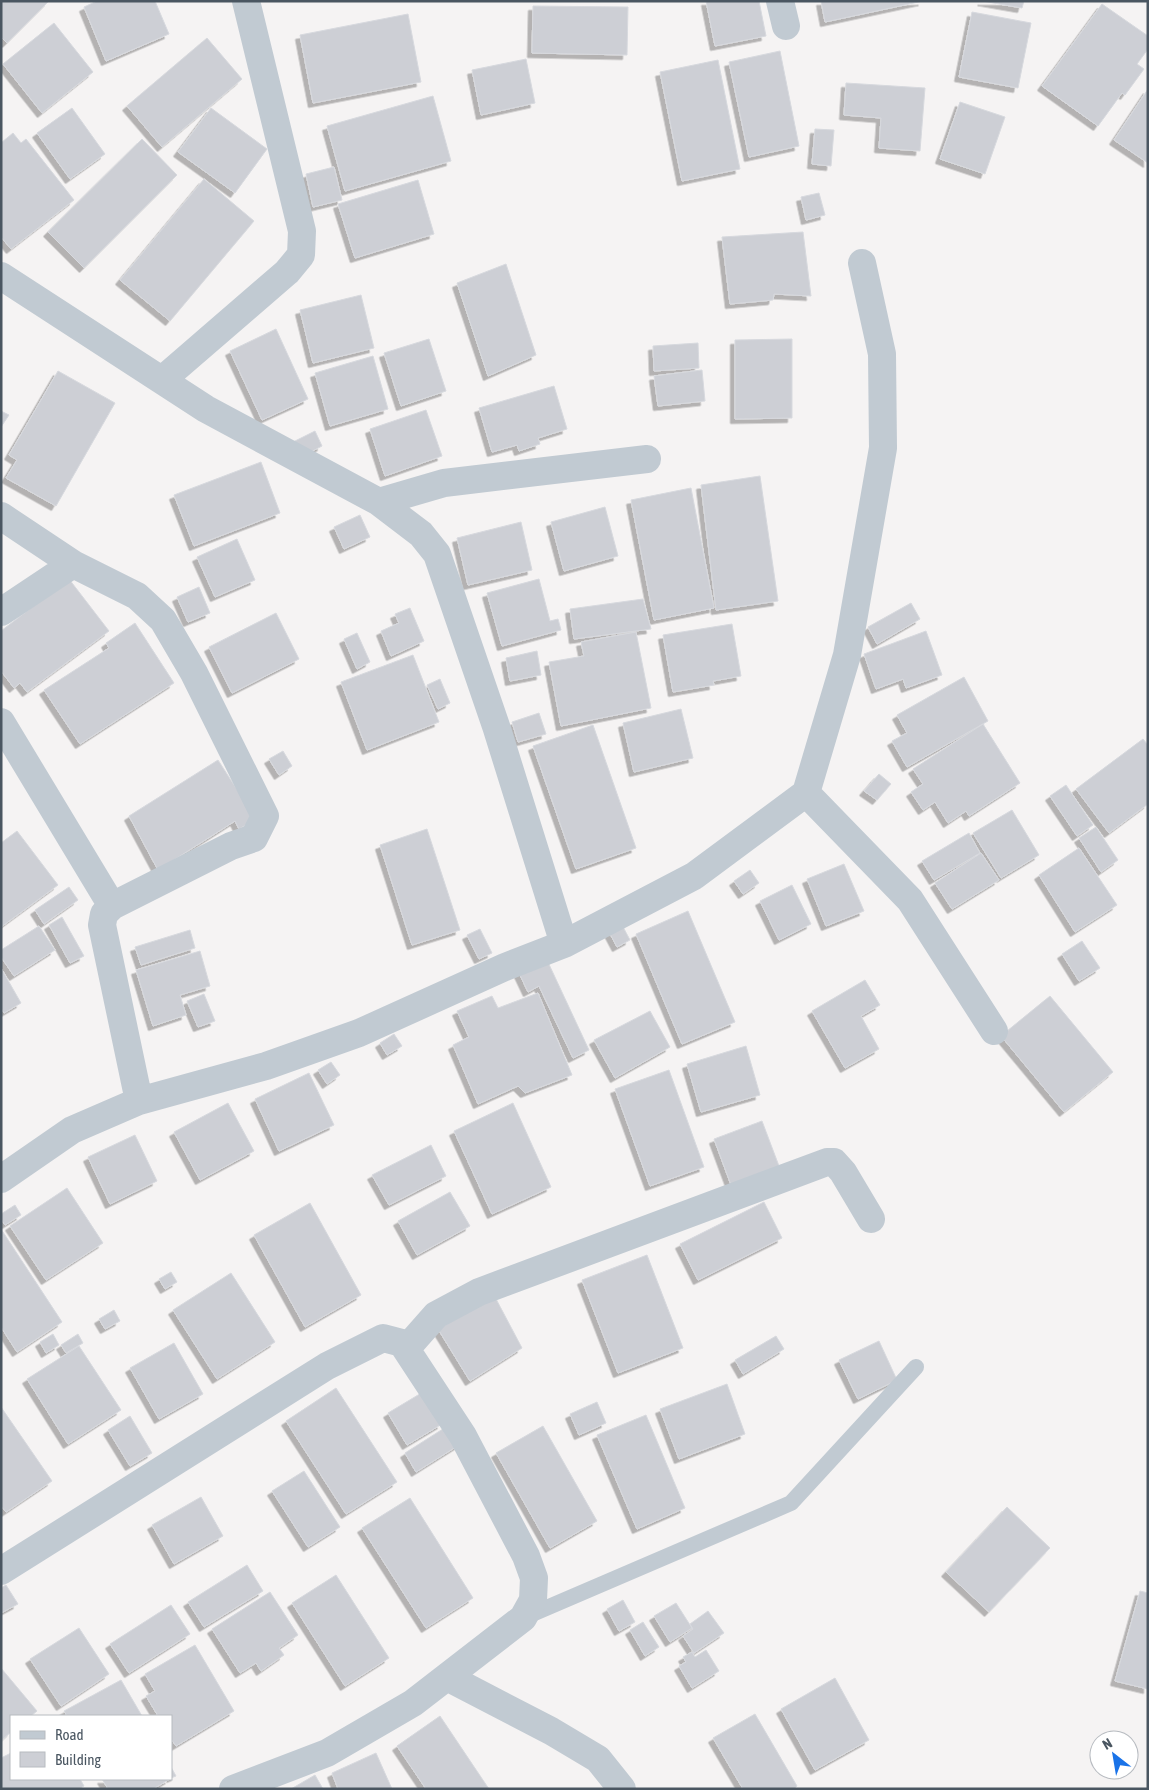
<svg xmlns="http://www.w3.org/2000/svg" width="1149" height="1790" font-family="'Asap Condensed',sans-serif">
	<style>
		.building { fill: #cdcfd5; stroke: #d7d9de; filter: url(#shadow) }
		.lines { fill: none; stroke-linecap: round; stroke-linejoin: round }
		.lane { stroke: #c1cad2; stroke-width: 16 }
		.street { stroke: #c1cad2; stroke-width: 28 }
	</style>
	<defs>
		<filter id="shadow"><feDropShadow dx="-4.5" dy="4.5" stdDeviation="0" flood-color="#0004"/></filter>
	</defs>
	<rect width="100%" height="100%" fill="#f5f3f3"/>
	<path class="building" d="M1 1H49L7 43 1 37Z
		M97 1H155L169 34 106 61 84 7Z
		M706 1H759L766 36 715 46Z
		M821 1H923L825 22Z
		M982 1H1024L1022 8Z
		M1102 4 1148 36V49L1137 64 1144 69 1125 95 1122 93 1098 126 1042 86Z
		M533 6 628 7 627 55 532 53Z
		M972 12 1031 23 1018 88 959 77Z
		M408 14 421 82 313 103 300 35Z
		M54 23 93 72 42 113 3 64Z
		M207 38 242 79 162 147 127 106Z
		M780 51 799 146 749 157 729 62Z
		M526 59 535 103 481 115 472 70Z
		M718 60 740 169 682 181 660 72Z
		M846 83 925 88 920 151 879 148 881 118 844 115Z
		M1148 89V163L1114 140Z
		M433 96 451 161 345 191 327 126Z
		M960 102 1005 117 985 174 940 159Z
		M72 108 105 154 70 179 37 133Z
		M211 108 267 149 235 193 178 152Z
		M815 129 834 130 831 166 812 164Z
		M13 133 21 143 26 139 74 200 11 249 1 237V143Z
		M142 139 177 175 84 268 48 232Z
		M334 167 342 200 313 207 306 174Z
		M204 179 254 221 170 321 120 280Z
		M418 180 434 234 355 258 338 204Z
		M819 193 825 215 806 220 801 197Z
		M803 232 811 296 774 294 773 300 730 304 722 237Z
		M506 264 536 355 488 376 457 283Z
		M361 295 374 348 313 363 300 310Z
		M276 329 308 399 262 420 230 351Z
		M429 339 446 391 401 406 384 353Z
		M792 339V418L735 419V340Z
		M698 343 699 368 654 371 653 346Z
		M373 356 388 409 330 426 315 373Z
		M702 370 705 401 658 406 654 376Z
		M58 371 115 403 56 506 6 478 17 460 9 455Z
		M554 386 567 429 538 438 540 444 519 451 517 445 492 452 479 408Z
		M426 410 442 456 385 476 370 429Z
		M1 411 9 415 1 427Z
		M315 431 322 446 301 457 293 442Z
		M261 462 280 513 194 546 174 495Z
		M760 476 778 601 716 610 701 485Z
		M691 488 714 608 654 620 631 500Z
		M605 507 618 556 564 571 551 522Z
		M360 515 370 537 344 549 334 527Z
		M521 522 532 570 468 585 457 538Z
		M237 539 255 580 215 597 197 557Z
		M69 579 109 631 27 692 20 683 14 688 1 671V631Z
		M539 579 550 621 558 619 561 630 502 646 487 593Z
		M199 587 210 613 188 622 177 597Z
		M643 599 651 629 574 639 570 609Z
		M911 603 920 619 877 644 868 627Z
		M410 608 424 641 391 656 381 631 399 623 395 614Z
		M276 613 299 659 232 693 209 647Z
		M135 623 174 683 80 744 44 690 109 648 106 643Z
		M732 624 741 676 713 681 714 685 673 692 663 635Z
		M926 631 942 675 906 688 903 679 876 689 864 654Z
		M636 632 651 708 561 726 549 662 584 656 581 642Z
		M357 633 370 662 357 669 344 639Z
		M537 651 541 675 510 681 506 658Z
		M413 655 439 722 367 750 341 682Z
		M964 677 988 721 907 767 892 741 907 733 897 715Z
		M440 679 450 703 438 709 427 685Z
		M681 709 693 758 634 772 623 723Z
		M539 713 546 734 518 742 512 722Z
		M983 724 1020 783 969 816 966 811 948 823 935 802 923 810 911 792 923 784 913 769Z
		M593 725 636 848 576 869 533 746Z
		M1143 739 1148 745V804L1109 833 1076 789Z
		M283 751 292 766 279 775 269 759Z
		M218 760 256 819 239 829 235 821 158 870 129 816Z
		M879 774 891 784 877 800 864 791Z
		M1066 785 1093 825 1077 836 1050 796Z
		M1012 810 1039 855 1001 878 973 833Z
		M1096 827 1118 860 1101 872 1079 838Z
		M427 829 460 930 412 945 380 845Z
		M17 831 58 885 1 927V843Z
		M969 833 980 853 934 880 922 861Z
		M1079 848 1117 905 1075 932 1039 875Z
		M981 853 999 880 952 909 935 883Z
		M844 864 864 911 826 926 807 879Z
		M750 870 759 883 743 894 734 881Z
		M792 885 811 924 779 940 760 901Z
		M69 887 78 900 44 924 35 910Z
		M688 911 735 1022 682 1044 636 934Z
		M62 917 84 956 70 963 49 925Z
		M621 923 630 940 617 947 608 930Z
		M39 926 55 950 14 976 1 957V950Z
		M480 929 492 953 479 959 467 935Z
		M190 930 195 948 141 965 135 947Z
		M1082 941 1100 968 1079 981 1062 954Z
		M200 951 210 986 180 995 186 1015 153 1026 136 970Z
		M547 960 589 1050 573 1058 539 986 528 992 519 973Z
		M1 968 21 1003 4 1013 1 1008Z
		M865 980 880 1005 861 1016 879 1049 845 1068 812 1011Z
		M538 993 572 1075 525 1093 518 1086 478 1104 453 1045 469 1037 457 1011 492 996 498 1008Z
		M204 994 215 1021 198 1027 187 1001Z
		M1050 996 1113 1072 1064 1112 1001 1036Z
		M650 1011 670 1047 615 1078 594 1040Z
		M394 1034 402 1046 387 1055 380 1043Z
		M746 1046 760 1095 701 1112 687 1064Z
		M331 1062 340 1075 327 1084 318 1070Z
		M669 1070 704 1167 650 1186 615 1089Z
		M309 1073 334 1125 279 1151 255 1099Z
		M228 1103 254 1151 200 1180 174 1132Z
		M513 1103 551 1187 492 1214 454 1131Z
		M762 1121 779 1166 731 1185 714 1139Z
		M135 1135 157 1181 110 1204 88 1157Z
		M431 1145 446 1176 389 1205 372 1175Z
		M67 1188 103 1243 46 1280 10 1226Z
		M450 1192 470 1226 417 1255 398 1221Z
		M764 1202 782 1238 698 1280 680 1244Z
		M310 1203 361 1295 305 1327 254 1235Z
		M15 1205 21 1215 5 1225 1 1219V1214Z
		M1 1229 62 1322 17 1352 1 1327Z
		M647 1255 683 1348 618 1373 582 1280Z
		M171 1272 177 1282 165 1289 159 1279Z
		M231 1273 275 1342 217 1379 173 1310Z
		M495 1297 522 1348 470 1381 438 1329Z
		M114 1310 120 1321 105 1329 99 1319Z
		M53 1334 59 1345 46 1353 40 1342Z
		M78 1334 83 1343 66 1353 61 1345Z
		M776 1336 784 1349 743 1374 735 1360Z
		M879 1341 897 1380 858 1399 839 1360Z
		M174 1343 203 1394 159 1419 130 1368Z
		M79 1346 121 1410 68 1444 27 1379Z
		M727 1384 745 1434 679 1459 660 1409Z
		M336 1388 397 1482 346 1514 286 1421Z
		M423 1392 442 1424 407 1445 388 1413Z
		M597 1402 606 1423 579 1435 570 1414Z
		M1 1407 52 1481 6 1512 1 1506Z
		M646 1415 685 1508 637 1529 597 1435Z
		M130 1416 152 1453 130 1466 108 1430Z
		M543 1426 597 1521 550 1548 496 1453Z
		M446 1427 459 1445 416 1472 405 1453Z
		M304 1471 340 1527 308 1547 272 1491Z
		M201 1497 223 1536 174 1564 152 1525Z
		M410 1498 473 1598 426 1628 362 1528Z
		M1007 1507 1050 1548 989 1612 946 1572Z
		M247 1565 263 1591 204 1627 188 1602Z
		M336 1575 389 1658 345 1686 292 1603Z
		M6 1585 18 1604 1 1613V1588Z
		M1140 1591 1148 1593V1689L1115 1681Z
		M270 1592 298 1635 279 1648 284 1655 261 1671 256 1663 240 1673 212 1629Z
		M623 1600 635 1622 619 1631 607 1609Z
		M676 1603 692 1628 670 1642 654 1616Z
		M171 1605 190 1634 129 1673 110 1644Z
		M708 1611 724 1633 694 1653 683 1636 693 1629 690 1624Z
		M643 1622 659 1647 645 1656 630 1630Z
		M79 1628 109 1674 61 1706 30 1659Z
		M195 1645 234 1711 176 1746 171 1739V1716H158L146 1696 155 1691 145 1674Z
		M706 1650 719 1671 692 1688 679 1666 686 1662 683 1657 692 1652 695 1657Z
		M1 1668 37 1711 31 1716H11V1732L2 1740Z
		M835 1678 869 1740 815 1770 781 1709Z
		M121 1680 142 1716H67L64 1711Z
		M755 1714 797 1786 794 1789H743L713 1738Z
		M440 1716 489 1789H426L397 1746Z
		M11 1753V1779H80L84 1786 79 1789H1V1758Z
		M376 1753 392 1789H338L332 1773Z
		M171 1767 176 1776 171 1778Z
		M315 1775 323 1789H291Z
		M102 1779H170L153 1789H108Z"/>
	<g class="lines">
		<path class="lane" d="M523 1618 791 1503 916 1367"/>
		<path class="street" d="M780 1 786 26
			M1 276 206 409 379 502 421 534 437 554 497 729 564 944
			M162 380 287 272 301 255 302 231 246 1
			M379 502 444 483 647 459
			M1 516 73 564 137 596 163 620 194 673 265 816 254 838 231 846 112 906 104 914 102 925 139 1101
			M1 612 73 564
			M1 722 112 906
			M806 793 910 900 994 1031
			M1 1179 72 1130 139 1101 266 1066 359 1033 505 967 564 944 694 876 806 793 847 655 883 448 882 354 862 263
			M406 1349 436 1315 479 1292 827 1162H834L843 1172 871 1219
			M1 1571 327 1366 383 1338 402 1343 463 1436 526 1556 534 1578 533 1600 523 1618 413 1703 327 1753 233 1789
			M447 1677 551 1731 598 1759 622 1789"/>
	</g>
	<rect width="1149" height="1790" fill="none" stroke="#4a5661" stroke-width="5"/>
	<rect x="10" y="1715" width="162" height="65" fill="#ffffff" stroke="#b7bbc0"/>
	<rect x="20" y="1731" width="25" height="8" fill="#c1cad2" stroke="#b7bbc0"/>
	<text x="55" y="1740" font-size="15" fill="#4a5661">Road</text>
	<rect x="20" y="1752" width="25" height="15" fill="#cdcfd5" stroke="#b7bbc0"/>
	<text x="55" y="1765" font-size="15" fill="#4a5661">Building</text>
	<g transform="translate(1114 1755) rotate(329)"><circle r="24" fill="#ffffff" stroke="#b7bbc0"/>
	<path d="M0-4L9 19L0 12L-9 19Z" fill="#1a73e8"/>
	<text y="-8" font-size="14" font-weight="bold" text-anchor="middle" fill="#4a5661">N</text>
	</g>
</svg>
